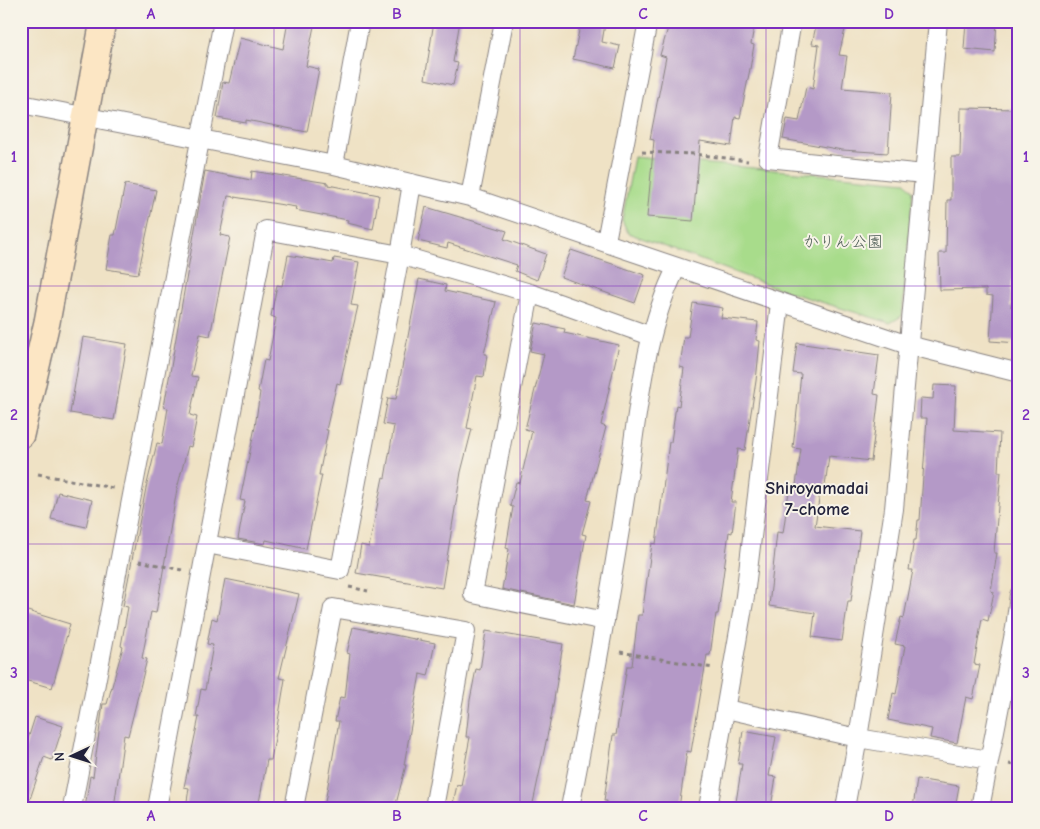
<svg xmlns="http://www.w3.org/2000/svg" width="1040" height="829" font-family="'Comic Neue','Klee One',sans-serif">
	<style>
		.green { fill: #a8dc8b; stroke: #657f63 }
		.building { fill: #b499c7 }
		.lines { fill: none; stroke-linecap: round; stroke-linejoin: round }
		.street-casing { stroke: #888280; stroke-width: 20 }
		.secondary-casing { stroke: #888280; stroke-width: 28 }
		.path { stroke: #888280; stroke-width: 3; stroke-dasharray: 4 4; stroke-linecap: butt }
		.street { stroke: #fff; stroke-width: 18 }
		.secondary { stroke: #fce6c4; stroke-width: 25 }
		.grid { fill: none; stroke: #7b2cbf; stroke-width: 1; stroke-opacity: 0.55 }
		.labels { text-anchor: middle; stroke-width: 4; stroke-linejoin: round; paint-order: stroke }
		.park-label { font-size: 16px; fill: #4a5a53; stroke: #f7f3e8 }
		.neighbourhood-label { font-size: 18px; font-weight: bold; fill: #22223b; stroke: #f7f3e8 }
		.neatline { fill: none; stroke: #7b2cbf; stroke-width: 2 }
		.grid-label { font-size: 16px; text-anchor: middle; font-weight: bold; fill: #7b2cbf }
	</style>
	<rect width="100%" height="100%" fill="#f7f3e8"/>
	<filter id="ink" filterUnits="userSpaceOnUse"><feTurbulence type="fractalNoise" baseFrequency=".02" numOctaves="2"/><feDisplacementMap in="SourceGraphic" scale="10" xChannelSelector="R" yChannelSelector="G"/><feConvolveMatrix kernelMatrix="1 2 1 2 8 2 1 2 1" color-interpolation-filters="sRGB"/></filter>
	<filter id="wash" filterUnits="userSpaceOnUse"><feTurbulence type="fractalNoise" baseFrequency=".0096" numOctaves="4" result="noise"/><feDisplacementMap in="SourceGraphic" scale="20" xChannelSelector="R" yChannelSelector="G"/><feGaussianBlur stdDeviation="1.12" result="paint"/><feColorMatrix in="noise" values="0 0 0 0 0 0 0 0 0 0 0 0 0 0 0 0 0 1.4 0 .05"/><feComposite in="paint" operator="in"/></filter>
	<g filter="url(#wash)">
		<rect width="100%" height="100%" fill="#efe2c5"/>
		<path class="green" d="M634 157 906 182 913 191 902 316 890 323 785 291 628 233 622 220Z"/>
		<g id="blocks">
			<path class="building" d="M288 21H315L306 66 319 69 307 132 246 120V123L217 118 223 82 229 83 240 38 283 49Z
				M434 21H460L453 62 458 63 453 85 425 79Z
				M581 21 605 24 602 42 620 46 615 68 573 59Z
				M670 21H755L751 44 754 45 750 69 740 118 735 117 731 146 700 141 693 221 647 217 654 140 650 139 666 57 660 55Z
				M817 21H847L839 55 847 56 842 88 892 92 888 153 842 150 783 139 787 119 799 121 806 87 813 89 819 45 812 44Z
				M966 21H997L995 52 964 49Z
				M961 108 1019 109V254H1015L1011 307 1019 308V343L990 341 993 296 986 295V289L940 290 939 253H946L947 200H951V157H960Z
				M205 171 251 180 252 171 328 183V185L379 195 373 229 347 223 348 220 295 210 296 207 228 196 220 235 230 237 210 336 200 334 191 376 198 377 190 415 197 417 191 447 188 446 177 489 156 613 151 612 142 658 147 659 128 736 124 735 114 808H85L90 776 93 777 103 704H107L123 647 121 646 128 607 123 606 146 488 157 443 162 444 168 408 164 407Z
				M125 184 156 190 138 274 106 269 112 235H115Z
				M426 207 507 231 504 239 546 254 537 280 515 271 517 265 448 243 447 248 418 241Z
				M571 250 645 275 635 303 561 277Z
				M288 255 333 263 334 258 359 262 351 305 358 306 340 384 337 383 326 430H328L319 475H322L306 549 266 540 265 544 238 539 245 501 240 500 255 427 260 392 258 391 264 360 268 361 276 318 271 316 277 285 282 286Z
				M419 279 446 285 445 291 496 302 484 354H487L484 377 477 376 467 428 472 429 461 472 442 588 356 573 361 545 369 547 383 477 385 478 394 426 383 424 388 398 396 399Z
				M693 303 723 308 721 318 758 322 756 340 760 341 756 381 745 450 738 449 731 502H736L732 533 729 532 718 614H716L710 655H707L691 752 687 751 679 808H606L607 801H604L613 735H616L627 666H632L638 615H642L652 543 656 544 669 442H671L676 405 679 406 684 368 680 367 684 337H688Z
				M536 323 565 329 564 333 619 345 601 425 606 427 587 500 591 501 582 534 586 535 574 604 502 589 509 549 506 548 513 507 510 506 516 482 520 483 532 431 525 429 544 354 530 351Z
				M83 337 127 344 114 420 70 413Z
				M797 343 879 355 874 394 879 395 871 461 829 456 825 486H821L815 526 860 531 851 601H848L842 641 812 637 815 613 769 606 777 532 783 533 789 491 795 492 801 449 793 448 801 374 793 373Z
				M934 385 956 386 954 430 1000 433 998 472H1001L994 553H997L991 591 994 592 988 621 982 619 974 664 980 665 973 699 966 697 957 743 930 738 932 729 888 720 893 693 896 694 905 646 895 644 901 617 904 618 913 570H909L914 540H916L918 520H920L927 418H920L921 398 933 399Z
				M58 492 92 500 86 527 51 519Z
				M225 579 299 594 279 678 285 679 277 727 271 760H267L258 808H186L189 788 184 787 199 717H196L201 689 205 690 213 645 207 644 212 618 217 620Z
				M21 609 70 624 52 688 21 679Z
				M353 627 435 643 428 676 420 674 404 765H406L395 808H324L339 721H335L340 697 345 698 350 654 347 653Z
				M486 631 563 644 551 718 532 808H452L457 785 461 786 470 737H466L470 700 476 669 480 670Z
				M35 717 63 726 52 760 44 757 27 808H21V761Z
				M743 731 776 737 769 776 776 777 771 807 736 802 742 764H738Z
				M917 779 959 786 955 808H913Z"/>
		</g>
	</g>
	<g filter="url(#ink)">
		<use href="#blocks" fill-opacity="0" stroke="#888280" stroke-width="1"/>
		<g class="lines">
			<g class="street-casing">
				<path id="street" d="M792 21 768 158 924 174
					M21 104 334 165 470 197 908 345 1019 373
					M334 165 360 21
					M470 197 504 21
					M606 241 648 21
					M207 544 340 570 400 255 530 293
					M605 621 473 594 530 293 651 336
					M726 709 858 738 989 760
					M72 808 223 21
					M157 808 266 230 400 255 412 183
					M294 808 333 608 466 631 434 808
					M570 808C590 705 609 602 625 498 637 424 642 334 677 267
					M708 808 745 596 780 303
					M845 808 858 738 894 509 938 21
					M980 808 1015 628 1019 595"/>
			</g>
			<g class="secondary-casing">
				<path id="secondary" d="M21 435 47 322 103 21"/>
			</g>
			<path class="path" d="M642 152 694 154 748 161
				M38 474 113 488
				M139 561 182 570
				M349 587 368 591
				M620 652 713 668
				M1009 764 1019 766"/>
			<use href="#street" class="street"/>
			<use href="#secondary" class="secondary"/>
		</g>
	</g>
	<path class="grid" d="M274 21V808M520 21V808M766 21V808M21 286H1019M21 544H1019"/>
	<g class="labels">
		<g class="park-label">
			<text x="843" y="247">かりん公園</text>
		</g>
		<g class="neighbourhood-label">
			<text x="817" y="494">Shiroyamadai<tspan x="817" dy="21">7-chome</tspan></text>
		</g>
	</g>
	<rect width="1040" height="829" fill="none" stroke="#f7f3e8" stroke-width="55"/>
	<g transform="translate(72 756) rotate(266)" stroke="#f7f3e8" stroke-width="4" paint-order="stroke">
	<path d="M0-4L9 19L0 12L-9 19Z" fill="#22223b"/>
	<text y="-8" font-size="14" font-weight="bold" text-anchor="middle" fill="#22223b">N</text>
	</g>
	<rect x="28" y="28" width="984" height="774" class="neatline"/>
	<g class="grid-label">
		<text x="151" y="19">A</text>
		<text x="397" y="19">B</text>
		<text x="643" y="19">C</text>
		<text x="889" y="19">D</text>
		<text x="14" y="162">1</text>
		<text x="1026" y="162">1</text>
		<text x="14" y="420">2</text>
		<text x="1026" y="420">2</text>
		<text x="14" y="678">3</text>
		<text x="1026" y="678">3</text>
		<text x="151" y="821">A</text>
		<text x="397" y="821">B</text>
		<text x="643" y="821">C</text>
		<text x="889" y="821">D</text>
	</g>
</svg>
